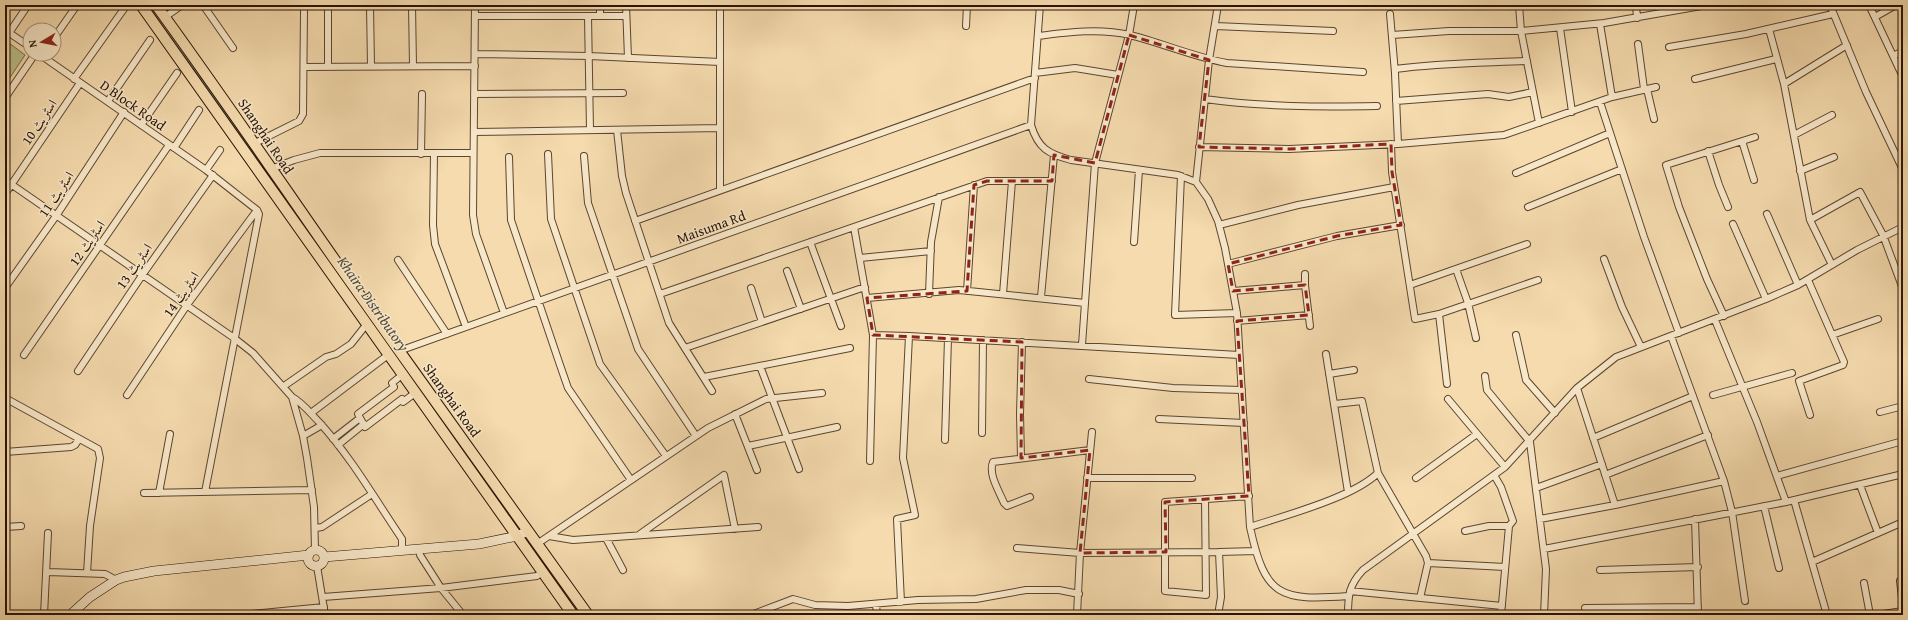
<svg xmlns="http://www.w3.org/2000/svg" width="1908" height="620" font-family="'Gentium Book Plus',Amiri,serif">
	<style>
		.green { fill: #bcc08a; stroke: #736a47 }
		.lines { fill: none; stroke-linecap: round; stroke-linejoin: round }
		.stream { stroke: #6e7867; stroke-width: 2.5 }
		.street-casing { stroke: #5d452e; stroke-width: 8 }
		.secondary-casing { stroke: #2a1304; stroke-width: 10 }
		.primary-casing { stroke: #2a1304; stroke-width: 12 }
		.street { stroke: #f8e8ca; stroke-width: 6 }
		.secondary { stroke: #f8e8ca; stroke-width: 9 }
		.primary { stroke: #f5dbae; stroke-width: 10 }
		.marked { fill: none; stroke: #8f2418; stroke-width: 3; stroke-dasharray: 8 5; stroke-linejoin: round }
		.labels { text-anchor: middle; stroke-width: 3; stroke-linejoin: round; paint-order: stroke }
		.street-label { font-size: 14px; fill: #2a1304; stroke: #f8e8ca }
		.water-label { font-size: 15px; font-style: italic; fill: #524e3e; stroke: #f8e8ca }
	</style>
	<rect width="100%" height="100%" fill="#f5dbae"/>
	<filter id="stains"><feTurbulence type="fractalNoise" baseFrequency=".005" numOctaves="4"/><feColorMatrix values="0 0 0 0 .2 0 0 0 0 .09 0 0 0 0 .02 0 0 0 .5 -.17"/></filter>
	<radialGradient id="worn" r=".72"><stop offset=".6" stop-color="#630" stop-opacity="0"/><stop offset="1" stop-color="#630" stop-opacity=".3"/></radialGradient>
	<path class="green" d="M5 40 25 55 5 85Z"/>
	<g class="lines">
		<path class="stream" d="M147 5 243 138 353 295
			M366 314 521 531
			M524 535 581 615"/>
		<g class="street-casing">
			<path id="street" d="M203 5 233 48
				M328 5V66
				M370 5 371 66
				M412 5 413 66
				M475 5 473 215 476 234 504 313
				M626 5 628 58
				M1040 5 1031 125C1038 148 1048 154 1071 160L1178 175 1196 182 1208 199 1218 221 1225 248 1237 313 1250 527C1265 597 1280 601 1348 596
				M1636 5 1637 18
				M1830 5 1866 92 1903 170
				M1869 5 1903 77
				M1390 14 1395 73 1398 144
				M475 16H626
				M588 16 590 130
				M600 16V5
				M165 17 182 5
				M1875 17 1896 5
				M966 26 967 5
				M1216 26 1333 31
				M1560 28 1572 112
				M1769 29 1784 84 1810 220 1832 265
				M5 30 30 47
				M9 33 28 5
				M1392 35 1449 31H1521L1519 5
				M1038 36C1069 32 1100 28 1130 35 1162 43 1194 57 1227 63L1363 72
				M54 38 77 5
				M1638 44 1644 89
				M1669 47 1746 34 1833 14
				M39 54 206 170 257 210 259 214 205 492
				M475 54 589 56 720 62
				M1893 56 1903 51
				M304 67 475 66
				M1395 69C1439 63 1483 63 1527 61
				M1035 73 1075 68 1118 75
				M74 79 126 6
				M1695 79 1776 59
				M1784 84 1847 45
				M1647 89 1654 119
				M474 94 623 93
				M1612 97 1656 87
				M5 98 35 54
				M1205 99C1262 107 1320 107 1377 106
				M108 101 150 40
				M1396 101 1488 94 1509 97 1533 92
				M1600 102 1644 237 1679 333
				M1539 123 1521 31 1604 23 1707 5
				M141 125 177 73
				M617 130 622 176 626 193 669 323 712 391
				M474 132 720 128
				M1794 135 1832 115
				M1742 141 1754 180
				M255 143 299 121 303 114 304 10
				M1391 144 1392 172 1415 319 1439 314 1538 280
				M1199 147 1289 149 1398 144 1504 135 1612 97 1600 24
				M174 148 199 110
				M1708 151 1719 185 1728 207
				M421 154 422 94
				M434 154 433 225 435 244 466 327
				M548 154 551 219 600 364 666 456
				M584 156 588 203 638 349 696 436
				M509 157 511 220 560 365 568 388 631 480
				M271 169 294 160 320 153H473
				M206 170 220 150
				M1800 171 1834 157
				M1516 173 1610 133
				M1181 176 1175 315 1237 313
				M5 180 234 338 253 353 292 397 303 436 307 458 314 507 315 550
				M1196 182 1209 60 1218 5
				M720 190V5
				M5 194 80 83
				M1528 207 1622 169
				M1767 214 1798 285
				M1810 220 1860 192 1883 235 1903 289
				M635 221 1035 78
				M1733 224 1766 299
				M1219 225 1298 205 1394 187
				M854 227 873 335 870 461
				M810 242 841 326
				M1134 242 1139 170
				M860 258 931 251
				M1604 259 1622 307 1641 347
				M398 260 447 334
				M1228 264 1337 236 1401 225
				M1456 269 1468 303 1476 338
				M787 271 801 309
				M1305 274V285L1310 326
				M1808 280 1844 362 1843 365 1799 381 1810 415
				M1410 285 1527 244
				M5 288 56 216 124 112
				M751 288 762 322
				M967 291 974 185
				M1233 291 1305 285
				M660 294 987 181H1052
				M929 294 931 242 939 197
				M1003 294 1012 181
				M1041 297 1054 155
				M867 298 959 290 1085 303
				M1439 314 1447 384
				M1724 316 1707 279 1679 207 1666 165 1755 137
				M1715 320 1757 422 1786 502
				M1237 321 1309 315
				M873 335 909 336 903 458 915 515 897 519 901 602
				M1516 335 1526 380 1555 413
				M1832 335 1878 319
				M909 336 1239 355
				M1671 336 1724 481 1732 512 1745 601
				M1082 345 1095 163 1129 35 1134 5
				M685 348 865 287
				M399 351 1031 125
				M1326 354 1348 492
				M24 355 169 145
				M760 366 799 469
				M78 371 143 274 213 175
				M1329 374 1354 370
				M1485 376 1487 390 1530 442 1546 569 1544 615
				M704 377 850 348
				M1089 379 1173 388 1242 390
				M284 386 326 357 336 354 351 344 366 325
				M1577 388 1615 505
				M127 395 187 305 257 210
				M1713 395 1792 373
				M292 397C303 403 310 413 319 422 351 457 375 499 402 539V550
				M5 398 98 449 100 458 90 526 87 573
				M1448 399 1505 467
				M1880 412 1903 406
				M311 413 388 355
				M735 414 757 470
				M360 418 365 427 402 399 403 402 415 393
				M1159 419 1244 423
				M982 433 983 340
				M303 436 322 425
				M1593 438 1693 396
				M333 439 360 418 358 414 394 387 392 383 402 375
				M945 440 948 338
				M338 445 364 424
				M748 446 837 427
				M5 452 71 447 75 445 79 439
				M1021 458 1020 414 1022 342
				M1378 473 1426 556 1428 563 1420 598
				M1494 475 1501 487 1513 521 1509 526 1501 615
				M1605 475 1708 435
				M1777 476 1903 441
				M1087 478H1192
				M1416 478 1477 434
				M1860 485 1878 533
				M1536 488 1602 464
				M144 493 312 490
				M159 493 170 434
				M1030 497 1007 506 1004 503C999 491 988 474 993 462L1090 450
				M1205 499 1206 595 1165 591V502L1249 496
				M1794 500 1827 615
				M1764 506 1779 568
				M1540 519 1615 505 1724 481
				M1695 519 1698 615
				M5 527 21 526
				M1250 527C1286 515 1352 498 1378 473L1362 401 1335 404
				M316 528 322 527 372 494
				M1465 531 1489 526H1509
				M640 534 724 475 735 529
				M549 536 573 540 758 527
				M606 538 623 570
				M537 544 708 428 766 399 822 393
				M1017 548 1080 553 1219 552
				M1544 549 1786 502 1903 474
				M419 550 420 555 441 588 463 615
				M1812 562 1903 522
				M1428 563 1505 567
				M317 566 325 615
				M1600 570 1698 567
				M48 572 105 574 116 580
				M1900 581 1903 606
				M1864 583 1870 615
				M1350 591 1502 606
				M323 597 441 588 537 576 542 572
				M876 604 877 615
				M1585 608 1698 607
				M44 615 48 533
				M242 615 324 607
				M751 615 793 599 815 605 848 606 918 600 976 599 1026 590H1059L1079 594
				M1077 615 1080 553 1092 432
				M1218 615 1221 597 1219 552 1256 551
				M1348 615C1348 595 1349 585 1363 570L1505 467 1577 388 1616 357 1766 299 1798 285 1857 250 1903 227
				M1876 615 1903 611"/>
		</g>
		<g class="secondary-casing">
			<path id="secondary" d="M308 558a8 8 0 1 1 16 0a8 8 0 1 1-16 0Z
				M324 557 479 544 517 536 528 531
				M70 615 90 597 116 580 124 577 154 571 309 555"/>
		</g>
		<g class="primary-casing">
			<path id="primary" d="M141 5 573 615
				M156 5C218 90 277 177 337 263 420 381 505 498 588 615"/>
		</g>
		<use href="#street" class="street"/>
		<use href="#secondary" class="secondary"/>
		<use href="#primary" class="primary"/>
	</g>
	<path class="marked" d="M1129 35 1209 60 1199 147 1289 149 1391 144 1392 172 1401 225 1337 236 1228 264 1233 291 1305 285 1309 315 1237 321 1249 496 1165 502 1166 552 1080 553 1090 450 1021 458 1022 342 873 335 867 298 967 291 974 185 987 181H1052L1054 155 1095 163Z"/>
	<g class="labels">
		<g class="street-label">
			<text transform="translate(133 105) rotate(35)" y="5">D Block Road</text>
			<text transform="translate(39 122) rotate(-56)" y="5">اسٹریٹ 10</text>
			<text transform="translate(266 136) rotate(56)" y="5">Shanghai Road</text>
			<text transform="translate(56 194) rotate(-56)" y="5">اسٹریٹ 11</text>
			<text transform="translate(711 227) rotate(-20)" y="5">Maisuma Rd</text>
			<text transform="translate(87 243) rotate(-55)" y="5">اسٹریٹ 12</text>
			<text transform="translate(134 266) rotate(-55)" y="5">اسٹریٹ 13</text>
			<text transform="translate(181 294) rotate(-55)" y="5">اسٹریٹ 14</text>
			<text transform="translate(452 400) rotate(54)" y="5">Shanghai Road</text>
		</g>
		<g class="water-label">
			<text transform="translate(373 304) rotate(55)" y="5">Khaira Distributory</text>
		</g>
	</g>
	<rect width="1908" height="620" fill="none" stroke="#f5dbae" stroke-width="20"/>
	<rect x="6" y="6" width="1896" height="608" fill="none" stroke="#2a1304" stroke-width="2"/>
	<rect x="10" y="10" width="1888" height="600" fill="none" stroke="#2a1304"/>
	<g transform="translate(42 42) rotate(260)"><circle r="19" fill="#f8e8ca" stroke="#a6937b"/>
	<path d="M0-3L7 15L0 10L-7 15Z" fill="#8f2418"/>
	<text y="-6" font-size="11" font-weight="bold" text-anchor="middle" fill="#2a1304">N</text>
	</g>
	<rect width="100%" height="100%" filter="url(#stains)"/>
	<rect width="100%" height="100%" fill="url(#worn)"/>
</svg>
